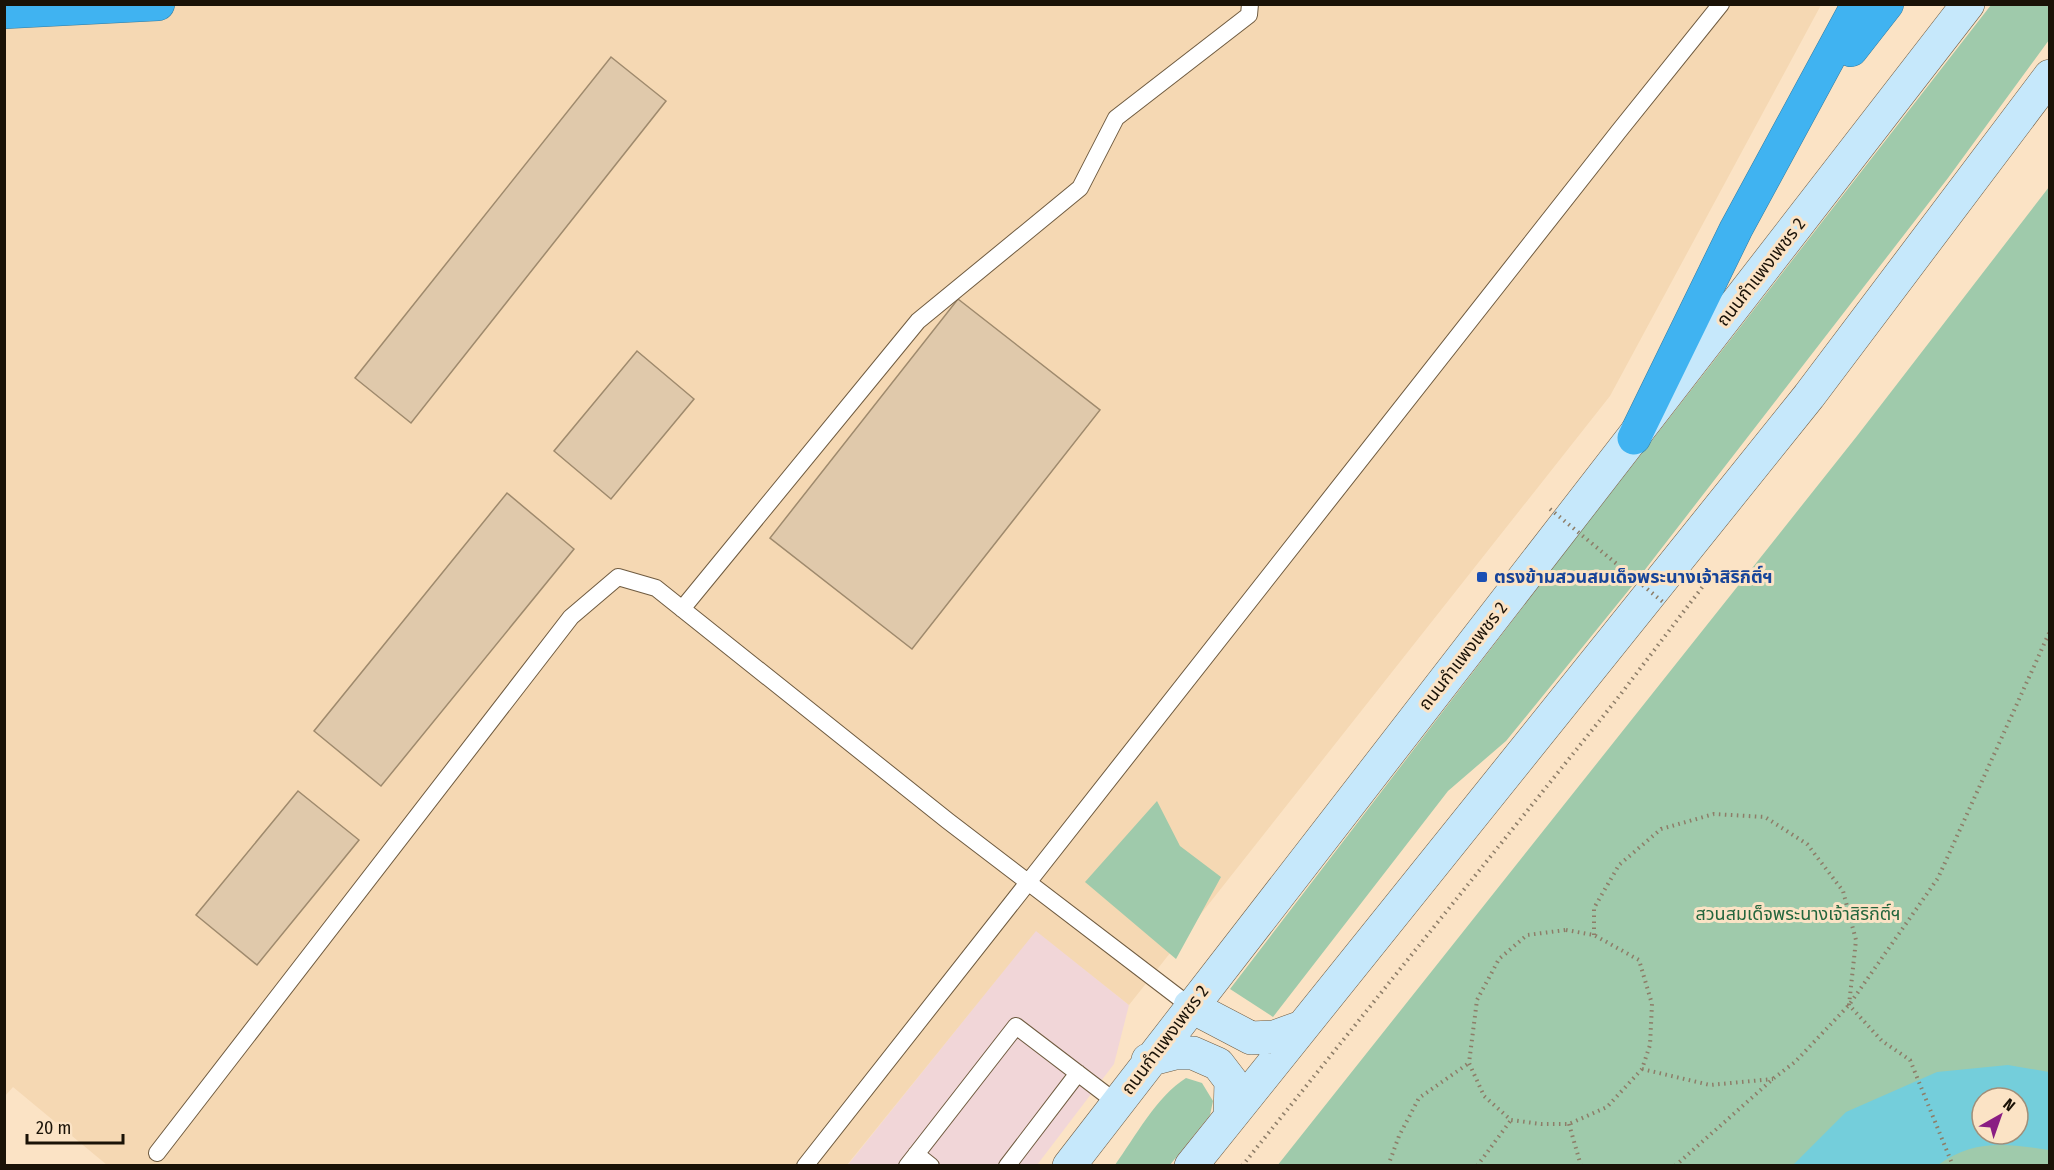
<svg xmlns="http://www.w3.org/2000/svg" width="2054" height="1170" font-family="'Fira Sans Condensed','Noto Sans Thai',sans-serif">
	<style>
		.commercial { fill: #f1d6d8 }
		.built { fill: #f5d8b3 }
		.green { fill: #9fcaab; fill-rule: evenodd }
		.water { fill: #74cedb; fill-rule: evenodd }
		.building { fill: #e0c9ab; stroke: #9f8a6d; stroke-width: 1.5 }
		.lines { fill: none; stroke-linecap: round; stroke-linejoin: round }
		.service-casing { stroke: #6f5b40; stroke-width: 18 }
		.secondary-casing { stroke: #6f5b40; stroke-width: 34 }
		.motorway-casing { stroke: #337b9f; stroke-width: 34 }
		.path { stroke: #8d7d68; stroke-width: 4; stroke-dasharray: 1.5 4.5; stroke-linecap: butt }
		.service { stroke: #fff; stroke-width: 16 }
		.secondary { stroke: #c6e8fb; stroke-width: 33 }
		.motorway { stroke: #40b3f1; stroke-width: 33 }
		.path-bridge { stroke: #8d7d68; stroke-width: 4; stroke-dasharray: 1.5 4.5; stroke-linecap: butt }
		.transit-dot { fill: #1a4fb4; stroke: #fbe3c5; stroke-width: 2 }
		.labels { text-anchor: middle; stroke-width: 6; stroke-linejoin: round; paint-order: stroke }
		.street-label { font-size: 18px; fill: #1a1207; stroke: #fbe3c5 }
		.transit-label { font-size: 18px; font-weight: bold; fill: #164399; stroke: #fbe3c5; text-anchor: start }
		.park-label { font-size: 18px; fill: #23653c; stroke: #fbe3c5 }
	</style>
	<rect width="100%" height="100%" fill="#fbe3c5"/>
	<path class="commercial" d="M1036 930 1129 1005 1114 1064 1037 1165 847 1166Z"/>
	<path class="built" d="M5 5H1821L1610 396 1129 1005 1036 931 847 1165H107L13 1087 5 1096Z"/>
	<path class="green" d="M1991 5H2049V40L1948 178 1637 580 1506 741 1448 791 1273 1017 1230 989 1579 534Z
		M2049 187V1165L1277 1166 1857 436ZM1982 1098H2018V1134H1982Z
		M1157 801 1180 846 1221 877 1176 959 1085 882Z
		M1186 1078 1202 1083 1213 1101 1210 1115 1170 1165H1115C1135 1137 1157 1096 1186 1078Z"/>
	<path class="water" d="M2008 1065 2049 1072V1150C2007 1144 1975 1138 1938 1165H1793L1846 1112 1937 1072ZM1982 1098H2018V1134H1982Z"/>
	<path class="building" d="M611 57 666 101 411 423 355 378Z
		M958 299 1100 410 912 649 770 538Z
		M637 351 694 399 611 499 554 451Z
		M507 493 574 549 381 786 314 731Z
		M298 791 359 840 257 965 196 915Z"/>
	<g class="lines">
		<g class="service-casing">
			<path id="service" d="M682 609 918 321 1080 188 1116 118 1249 15 1250 4
				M157 1153 571 617 618 577 656 588 948 821 1190 1006
				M916 1154 931 1166
				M805 1166 1619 131 1721 4
				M907 1166 1016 1026 1117 1103
				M1007 1166 1078 1073"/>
		</g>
		<g class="secondary-casing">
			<path id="secondary" d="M1190 1006 1251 1038 1274 1037 1302 1027
				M1148 1060 1175 1053H1193L1218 1064 1231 1081 1230 1117
				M1069 1166 1968 4
				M1191 1166 1809 396 2050 76"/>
		</g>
		<g class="motorway-casing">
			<path id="motorway" d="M4 12 158 4
				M1851 50 1887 4
				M1634 438 1736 229 1858 4"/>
		</g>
		<path class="path" d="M1566 930 1594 935 1639 960 1652 1004 1650 1045 1642 1069 1607 1107 1569 1124H1541L1511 1120 1484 1096 1469 1063 1477 1000 1499 959 1527 935Z
			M1594 935V908L1619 865 1661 829 1714 814 1765 817 1807 844 1843 891 1856 940 1849 1005 1882 1041 1910 1060 1953 1166
			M1642 1069 1710 1085 1773 1079
			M1569 1124 1581 1166
			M1242 1166 1617 699 1710 577
			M1388 1166 1399 1136 1419 1098 1469 1063
			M1477 1166 1511 1120
			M1675 1166 1774 1078 1795 1062 1849 1005 1938 878 2050 631"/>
		<use href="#service" class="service"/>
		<use href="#secondary" class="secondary"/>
		<use href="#motorway" class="motorway"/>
		<path class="path-bridge" d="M1550 509 1663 602"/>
	</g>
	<rect class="transit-dot" x="1476" y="571" width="12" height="12" rx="3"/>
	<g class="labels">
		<g class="street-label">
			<text transform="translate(1761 272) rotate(-52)" y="6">ถนนกำแพงเพชร 2</text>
			<text transform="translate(1463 656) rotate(-52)" y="6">ถนนกำแพงเพชร 2</text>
			<text transform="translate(1165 1040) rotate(-53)" y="6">ถนนกำแพงเพชร 2</text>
		</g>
		<g class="transit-label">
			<text x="1494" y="583">ตรงข้ามสวนสมเด็จพระนางเจ้าสิริกิติ์ฯ</text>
		</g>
		<g class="park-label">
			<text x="1798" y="920">สวนสมเด็จพระนางเจ้าสิริกิติ์ฯ</text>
		</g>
	</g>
	<rect width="2054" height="1170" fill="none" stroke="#1a1207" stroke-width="12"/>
	<g transform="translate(2000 1116) rotate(40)"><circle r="28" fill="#fbe3c5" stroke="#a18f79" stroke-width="1.5"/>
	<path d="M0-4.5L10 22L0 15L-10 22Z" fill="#8a1e83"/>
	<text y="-9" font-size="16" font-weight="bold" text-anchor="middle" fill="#1a1207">N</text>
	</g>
	<path d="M27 1134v9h96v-9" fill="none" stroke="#1a1207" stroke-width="3"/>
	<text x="36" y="1134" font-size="18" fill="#1a1207" stroke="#fbe3c5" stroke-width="4.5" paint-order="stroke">20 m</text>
</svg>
